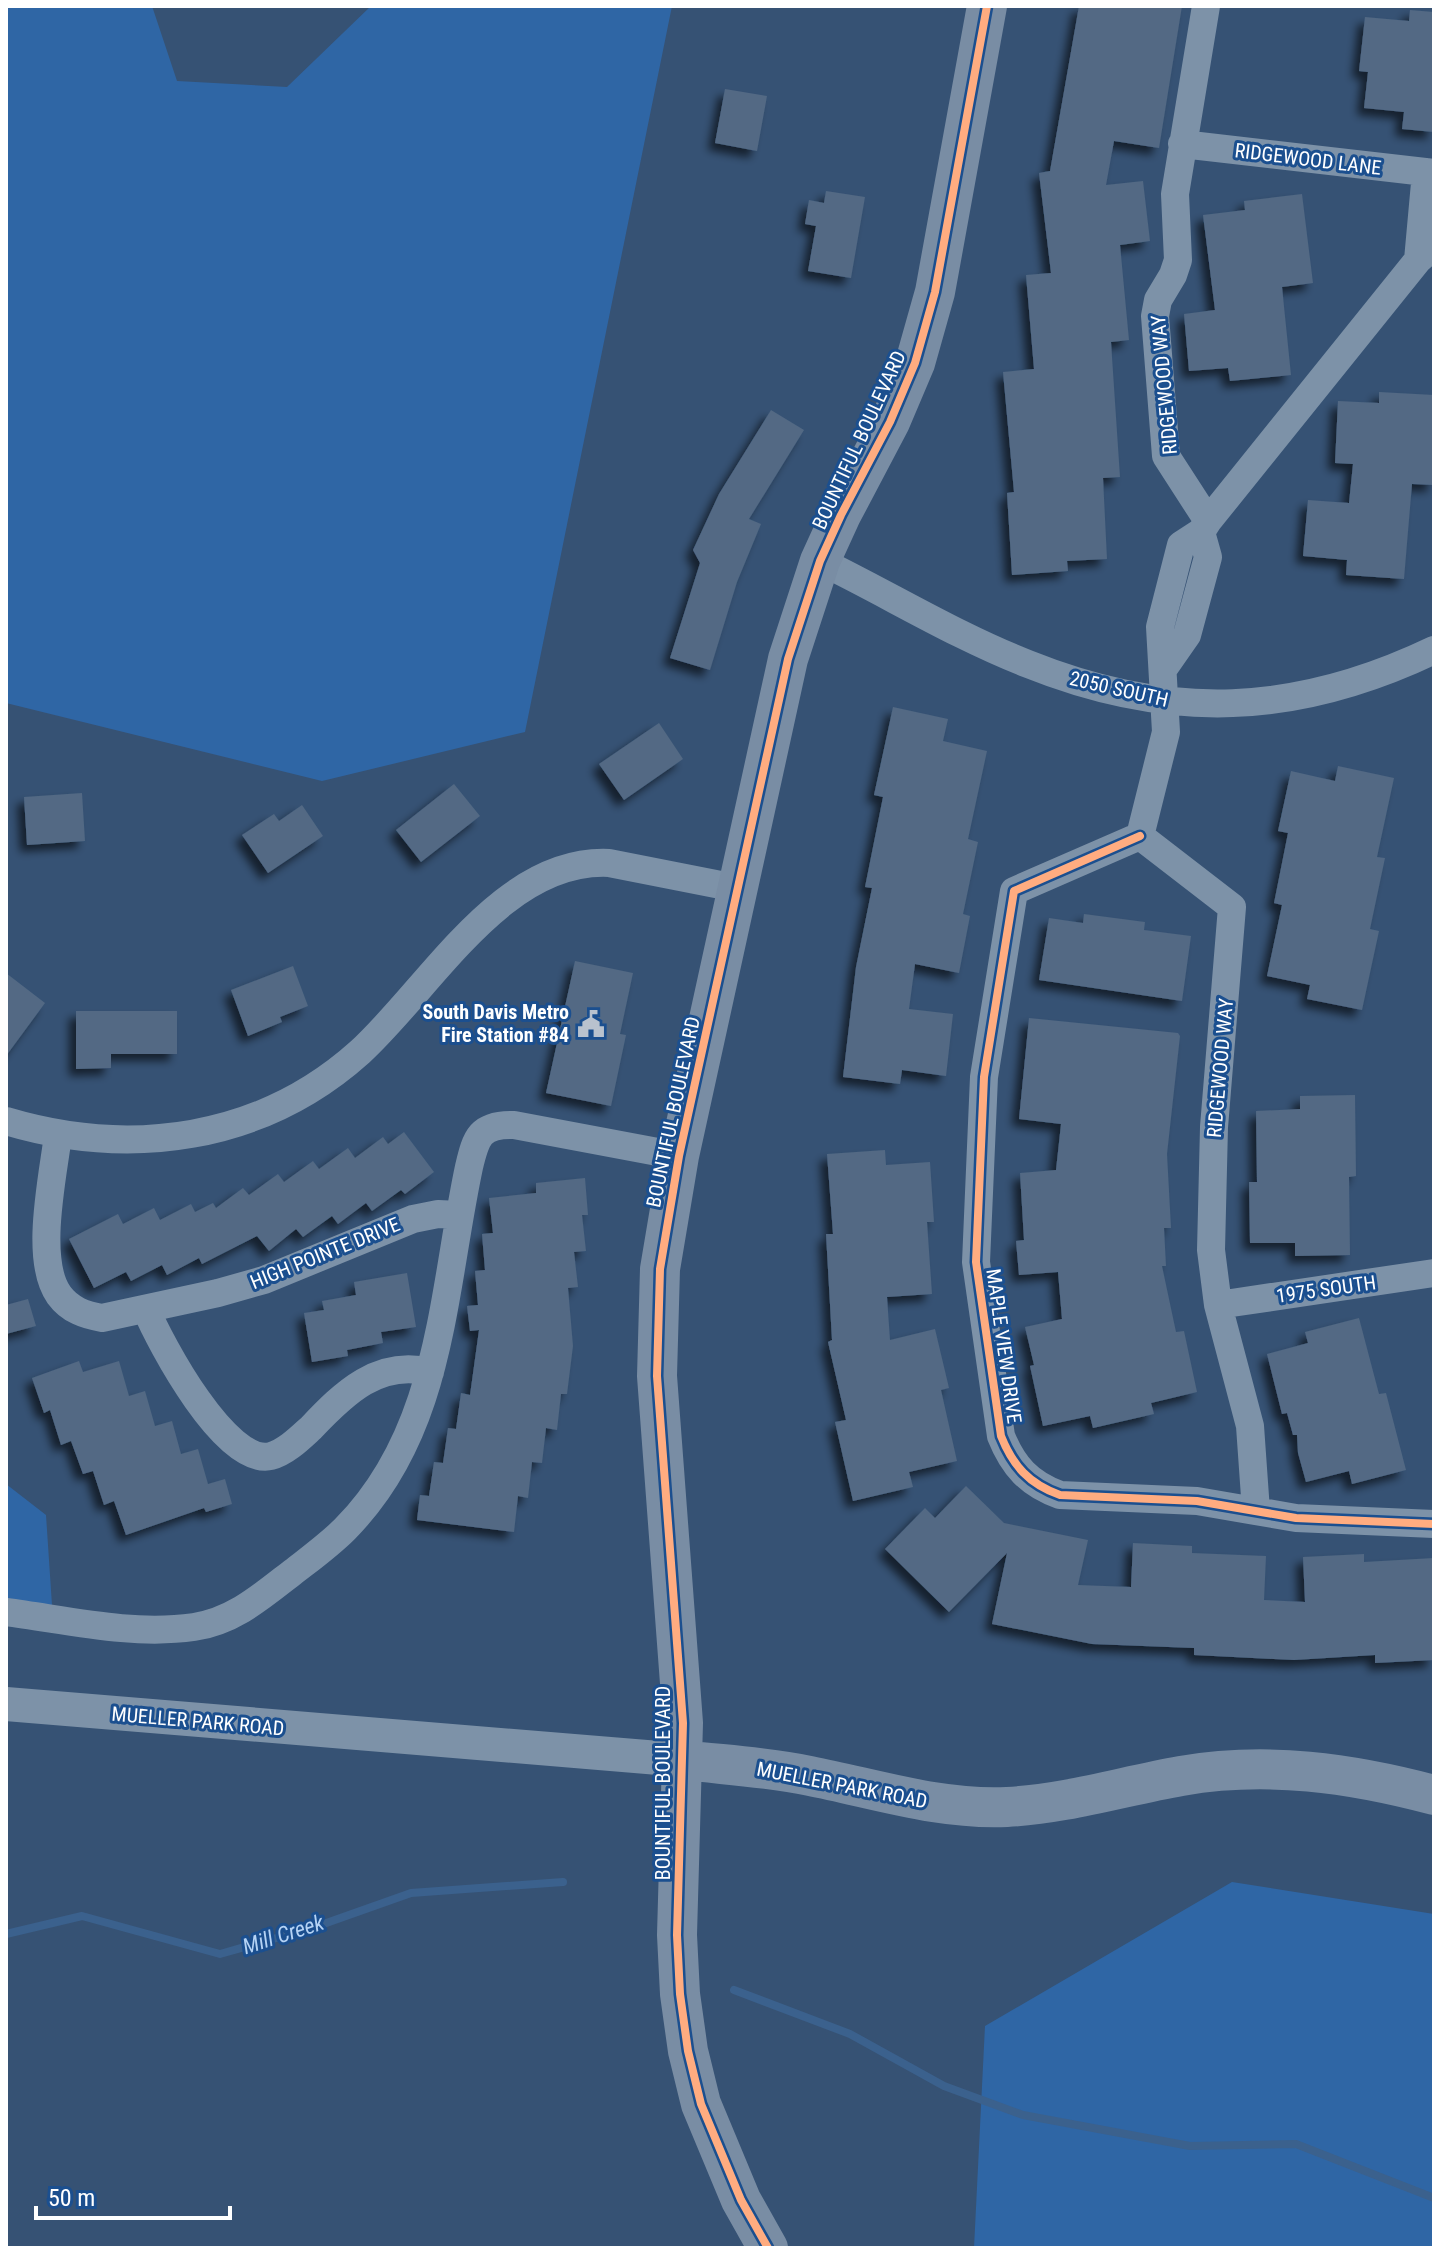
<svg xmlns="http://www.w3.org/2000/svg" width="1440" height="2254" font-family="'Roboto Condensed',sans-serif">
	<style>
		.green { fill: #2f66a5 }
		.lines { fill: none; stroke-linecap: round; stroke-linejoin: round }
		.stream { stroke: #3b618d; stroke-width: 8 }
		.building { fill: #526984; filter: url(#shadow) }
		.minor { stroke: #7d92a8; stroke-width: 28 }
		.tertiary { stroke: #7d92a8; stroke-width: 34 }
		.secondary { stroke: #798da4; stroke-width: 40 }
		.cycleway-casing { stroke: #1b4f8f; stroke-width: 13 }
		.cycleway { stroke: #ffac80; stroke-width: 8 }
		.labels { text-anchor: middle; stroke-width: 6; stroke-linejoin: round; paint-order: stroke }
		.street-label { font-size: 20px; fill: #fff; stroke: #1b4f8f }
		.poi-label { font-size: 20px; font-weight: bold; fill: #fff; stroke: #1b4f8f; text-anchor: end }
		.water-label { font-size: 22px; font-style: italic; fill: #b5d3f5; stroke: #1b4f8f }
	</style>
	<defs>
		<filter id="shadow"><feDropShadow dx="-7" dy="7" stdDeviation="4" flood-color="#0009"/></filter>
	</defs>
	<rect width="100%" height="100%" fill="#365274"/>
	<path class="green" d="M6 6H152L177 81 287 87 371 6H672L525 732 322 781 6 703Z
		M6 1484 46 1515 52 1605 6 1609Z
		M1232 1882 1434 1914V2248H974L985 2026Z"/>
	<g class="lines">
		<path class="stream" d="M6 1934 82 1916 220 1954 315 1927 411 1893 563 1882
			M734 1990 850 2034 944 2086 1023 2115 1190 2146 1296 2144 1434 2198"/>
	</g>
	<path class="building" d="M1079 6H1182L1159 148 1114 141 1106 185 1143 181 1150 241 1120 245 1129 340 1111 342 1120 477 1103 478 1107 559 1067 561 1068 571 1012 575 1007 493 1014 492 1003 372 1034 369 1026 275 1051 273 1039 173 1050 171Z
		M1410 10 1434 12V132L1402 129 1404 112 1364 108 1368 72 1359 71 1365 17 1409 21Z
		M725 89 767 96 757 151 715 143Z
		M826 191 865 197 851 278 808 271 816 226 805 224 809 200 824 203Z
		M1302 194 1313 283 1282 287 1291 375 1230 381 1228 368 1189 371 1184 314 1215 310 1203 215 1245 210 1244 201Z
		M1379 392 1434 395V485L1412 484 1404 579 1346 575 1347 560 1303 556 1308 500 1349 503 1353 464 1335 463 1338 401 1379 403Z
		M771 410 804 430 749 519 761 524 737 582 710 670 670 658 700 563 693 550 719 494Z
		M893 707 948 719 943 741 987 751 968 839 978 842 963 914 970 916 959 973 915 964 909 1009 953 1014 946 1076 902 1070 900 1084 843 1077 856 967 872 888 865 887 883 797 874 795Z
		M659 723 683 759 624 800 599 764Z
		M1338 766 1394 778 1377 857 1385 858 1370 929 1379 931 1362 1010 1307 999 1310 985 1267 976 1282 905 1274 903 1288 833 1278 831 1291 771 1335 781Z
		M454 784 480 816 421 862 396 830Z
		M82 793 85 841 27 845 24 797Z
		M302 805 323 836 268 873 242 835 274 814 279 821Z
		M1084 914 1145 922 1144 930 1191 936 1182 1001 1039 980 1049 918 1083 923Z
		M575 961 633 973 620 1034 626 1035 611 1106 546 1093Z
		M293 966 308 1006 280 1017 282 1022 248 1036 231 990Z
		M6 973 45 1003 6 1056Z
		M76 1011H177V1054H111V1068L76 1069Z
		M1029 1018 1178 1033 1180 1036 1167 1154 1171 1228H1164L1166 1266H1162L1176 1332 1184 1331 1197 1392 1151 1403 1154 1414 1093 1428 1090 1416 1043 1426 1030 1366 1034 1365 1025 1327 1062 1319 1058 1272 1019 1275 1016 1241 1024 1240 1020 1173 1056 1170 1061 1124 1019 1119Z
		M1355 1095 1356 1176 1349 1177 1350 1255 1295 1256V1243H1250L1249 1182H1257L1256 1111 1300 1109V1096Z
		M404 1132 434 1172 405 1194 401 1190 372 1211 366 1203 338 1224 332 1216 303 1237 296 1229 269 1251 257 1236 202 1264 199 1258 167 1275 162 1265 131 1281 126 1272 94 1288 69 1239 118 1214 123 1224 154 1208 160 1220 191 1204 195 1212 213 1203 216 1208 243 1188 249 1195 278 1174 284 1182 313 1161 319 1169 348 1148 355 1158 383 1137 388 1144Z
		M885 1150 886 1165 930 1162 934 1222H927L932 1294 887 1297 890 1340 935 1329 949 1388 941 1390 957 1461 909 1472 913 1487 853 1501 835 1422 846 1420 828 1342 832 1340 826 1234H833L827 1154Z
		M585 1178 588 1215H582L586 1251 574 1252 578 1287 568 1288 573 1346 567 1394H561L557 1430 546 1428 542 1463 532 1462 528 1498 518 1496 514 1532 417 1520 420 1495 429 1496 434 1462 443 1463 448 1428 456 1429 461 1393 470 1395 479 1330 470 1331 467 1306 478 1305 475 1271 485 1270 482 1234 493 1233 489 1198 536 1193V1183Z
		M407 1273 416 1327 381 1332 383 1343 347 1350 348 1356 312 1362 304 1313 324 1310 322 1301 356 1295 354 1282Z
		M28 1299 36 1326 6 1334V1305Z
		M1359 1318 1379 1394 1386 1393 1406 1470 1352 1484 1349 1471 1306 1482 1298 1453 1297 1435H1293L1287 1413 1282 1414 1267 1354 1308 1343 1305 1332Z
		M79 1361 83 1372 119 1361 129 1396 145 1391 155 1426 172 1421 181 1454 198 1449 208 1484 225 1479 232 1504 206 1512 204 1508 126 1535 114 1501 104 1505 93 1471 83 1474 71 1441 61 1445 50 1410 44 1413 32 1378Z
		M966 1486 1004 1523 1088 1540 1078 1585 1131 1587 1133 1543 1192 1546V1553L1266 1556 1264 1600 1305 1602 1303 1557 1364 1554V1562L1434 1558V1660L1375 1663V1655L1294 1660 1194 1655V1648L1092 1644 992 1624 1007 1553 949 1612 885 1549 925 1508 935 1518Z"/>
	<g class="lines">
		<path class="minor" d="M1182 144 1434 173
			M1418 260 1426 172
			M1208 521 1418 260 1434 246
			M820 561C890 595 956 636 1028 664 1170 721 1296 716 1434 650
			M1164 668 1187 635 1208 557 1201 532
			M1140 836 1014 891 984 1077 976 1262 1001 1436C1013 1466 1029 1484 1060 1495L1197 1501 1296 1518 1434 1524
			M1140 836 1166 732 1160 627 1181 545 1201 532 1208 521 1166 456 1155 316 1158 300 1173 275 1178 260 1175 194 1206 6
			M1140 836 1232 907 1214 1127 1211 1250 1218 1305 1250 1426 1256 1511
			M6 1121C130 1158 261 1141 360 1052 431 987 502 858 609 863L736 888
			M58 1135C53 1176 34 1260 59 1295 70 1310 85 1315 102 1318L218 1293 264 1280 413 1219 438 1214 459 1215
			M1218 1305 1434 1273
			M146 1309C160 1343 226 1467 271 1456 286 1452 300 1438 311 1428 344 1393 379 1359 430 1372
			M6 1612C67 1620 132 1636 194 1627 234 1621 262 1596 293 1572 311 1558 329 1545 345 1529 442 1431 442 1294 469 1167 476 1137 480 1124 514 1125L679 1156"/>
		<path class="tertiary" d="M6 1704 683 1760"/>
		<path class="secondary" d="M683 1760C725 1765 768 1767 810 1776 876 1789 939 1810 1007 1807 1066 1804 1124 1786 1181 1776 1267 1761 1351 1773 1434 1795
			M768 2248 741 2200 701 2104 688 2051 680 1994 677 1935 683 1723 657 1376 660 1269 679 1156 788 659 820 561 841 515 890 422 915 363 935 292 987 6"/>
		<g class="cycleway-casing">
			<path id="cycleway" d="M1140 836 1014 891 984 1077 976 1262 1001 1436C1013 1466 1029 1484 1060 1495L1197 1501 1296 1518 1434 1524
				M768 2248 741 2200 701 2104 688 2051 680 1994 677 1935 683 1723 657 1376 660 1269 679 1156 788 659 820 561 841 515 890 422 915 363 935 292 987 6"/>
		</g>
		<use href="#cycleway" class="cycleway"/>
	</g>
	<defs>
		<g id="civic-bare" transform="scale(2.16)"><path d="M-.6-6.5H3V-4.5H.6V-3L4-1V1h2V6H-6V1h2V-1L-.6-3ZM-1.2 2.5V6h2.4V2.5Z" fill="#b9c2ce" stroke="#1b4f8f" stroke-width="2.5" paint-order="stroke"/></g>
	</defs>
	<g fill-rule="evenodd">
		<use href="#civic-bare" x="591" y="1024"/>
	</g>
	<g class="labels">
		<g class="street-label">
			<text transform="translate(1308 159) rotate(7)" y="7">RIDGEWOOD LANE</text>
			<text transform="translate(1164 385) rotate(-95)" y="7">RIDGEWOOD WAY</text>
			<text transform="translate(859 440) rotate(-65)" y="7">BOUNTIFUL BOULEVARD</text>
			<text transform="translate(1119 689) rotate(13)" y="7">2050 SOUTH</text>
			<text transform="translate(1220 1068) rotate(-85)" y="7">RIDGEWOOD WAY</text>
			<text transform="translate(673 1112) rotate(-78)" y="7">BOUNTIFUL BOULEVARD</text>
			<text transform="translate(325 1253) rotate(-22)" y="7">HIGH POINTE DRIVE</text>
			<text transform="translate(1326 1289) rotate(-8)" y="7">1975 SOUTH</text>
			<text transform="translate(1004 1346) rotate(82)" y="7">MAPLE VIEW DRIVE</text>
			<text transform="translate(198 1721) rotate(5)" y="7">MUELLER PARK ROAD</text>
			<text transform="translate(663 1783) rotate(-90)" y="7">BOUNTIFUL BOULEVARD</text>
			<text transform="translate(842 1785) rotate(11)" y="7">MUELLER PARK ROAD</text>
		</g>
		<g class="poi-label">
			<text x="569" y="1019">South Davis Metro<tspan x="569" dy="23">Fire Station #84</tspan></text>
		</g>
		<g class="water-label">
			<text transform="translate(283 1934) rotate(-18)" y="8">Mill Creek</text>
		</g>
	</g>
	<rect width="1440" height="2254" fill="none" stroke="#ffffff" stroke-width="16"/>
	<path d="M36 2206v12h194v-12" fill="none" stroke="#ffffff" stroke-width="4"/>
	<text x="48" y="2206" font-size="24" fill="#ffffff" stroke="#1b4f8f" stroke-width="6" paint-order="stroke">50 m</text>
</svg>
